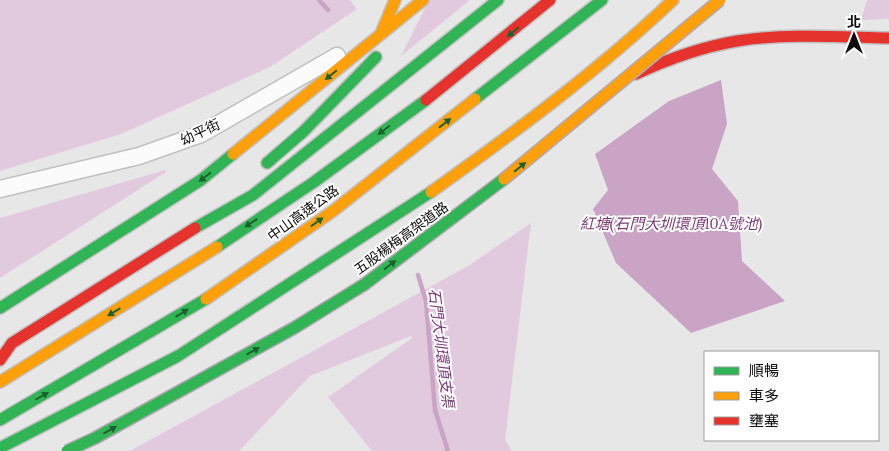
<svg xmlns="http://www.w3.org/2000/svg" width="889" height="451" font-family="Lora,'Noto Sans TC',serif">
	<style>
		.green { fill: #e2cade }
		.water { fill: #caa4c4 }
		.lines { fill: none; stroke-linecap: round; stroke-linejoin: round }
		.stream { stroke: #caa4c4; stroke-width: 4.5 }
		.street-casing { stroke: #c1c0c1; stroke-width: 19 }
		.fast-casing { stroke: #c1c0c1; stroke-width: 14 }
		.slow-casing { stroke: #c1c0c1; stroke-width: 14 }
		.jam-casing { stroke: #c1c0c1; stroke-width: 14 }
		.street { stroke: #fcfbfc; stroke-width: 16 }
		.fast { stroke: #30b455; stroke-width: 11 }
		.slow { stroke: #ff9f0a; stroke-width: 11 }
		.jam { stroke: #e5322d; stroke-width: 11 }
		.fast-bridge-casing { stroke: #b4a9b3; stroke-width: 14; stroke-linecap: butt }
		.slow-bridge-casing { stroke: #b4a9b3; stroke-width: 14; stroke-linecap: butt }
		.fast-bridge { stroke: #30b455; stroke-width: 11 }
		.slow-bridge { stroke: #ff9f0a; stroke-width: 11 }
		.oneway { fill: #1e6030 }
		.labels { text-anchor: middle; stroke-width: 4; stroke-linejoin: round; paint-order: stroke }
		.street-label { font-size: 14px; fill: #0c0b0c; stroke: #fff }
		.water-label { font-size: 15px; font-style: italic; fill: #7d3b76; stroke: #fff }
	</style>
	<rect width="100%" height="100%" fill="#e8e7e8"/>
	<path class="green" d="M0 0H350L357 9 270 67 121 134 0 171Z
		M429 0H470L401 56Z
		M867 0H889V19L861 20Z
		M165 170 166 172 0 278V218Z
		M531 223 505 440 512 451H372L328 397 412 338 411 336 310 376 239 451H130L468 266Z"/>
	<path class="water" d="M721 80 727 124 712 169 738 201 742 261 785 301 691 333 616 263 593 209 608 190 595 154 669 101Z"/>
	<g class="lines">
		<path class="stream" d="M319 0 328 10
			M418 275 426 301 435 410 448 451"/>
		<g class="street-casing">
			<path id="street" d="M0 189 139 156 201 134 337 56"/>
		</g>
		<g class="fast-casing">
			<path id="fast" d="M475 99 602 0
				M267 163 304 131 376 57
				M195 228 253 195 498 0
				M217 247 314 182 426 100
				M0 308 201 180 233 154
				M0 420 206 299
				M0 448 178 356 431 192"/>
		</g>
		<g class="slow-casing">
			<path id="slow" d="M382 31 395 0
				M233 154 423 0
				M431 192C515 132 598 71 673 0
				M206 299 333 211 475 99
				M0 382 217 247"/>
		</g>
		<g class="jam-casing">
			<path id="jam" d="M636 74C668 59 702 47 737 41 787 33 839 37 889 38
				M426 100 550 0
				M0 360 12 343 195 228"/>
		</g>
		<use href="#street" class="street"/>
		<use href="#fast" class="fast"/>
		<use href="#slow" class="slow"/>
		<use href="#jam" class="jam"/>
		<g class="fast-bridge-casing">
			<path id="fast-bridge" d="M67 451 95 438 294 328 365 284 504 179"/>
		</g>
		<g class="slow-bridge-casing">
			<path id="slow-bridge" d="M504 179 720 0"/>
		</g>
		<use href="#fast-bridge" class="fast-bridge"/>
		<use href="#slow-bridge" class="slow-bridge"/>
	</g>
	<defs><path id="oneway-solid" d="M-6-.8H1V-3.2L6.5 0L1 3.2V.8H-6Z" transform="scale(1.25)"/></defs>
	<g class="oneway">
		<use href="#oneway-solid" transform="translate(513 32) rotate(140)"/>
		<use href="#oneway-solid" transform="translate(331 75) rotate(141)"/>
		<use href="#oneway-solid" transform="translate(445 123) rotate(-38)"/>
		<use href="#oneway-solid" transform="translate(384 130) rotate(143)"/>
		<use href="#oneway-solid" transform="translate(520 167) rotate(-39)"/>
		<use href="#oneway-solid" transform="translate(205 177) rotate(142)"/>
		<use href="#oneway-solid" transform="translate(317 222) rotate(-36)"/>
		<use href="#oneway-solid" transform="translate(251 223) rotate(146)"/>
		<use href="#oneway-solid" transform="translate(390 265) rotate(-37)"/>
		<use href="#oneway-solid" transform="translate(114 312) rotate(149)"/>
		<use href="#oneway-solid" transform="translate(182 313) rotate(-31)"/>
		<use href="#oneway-solid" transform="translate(253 351) rotate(-29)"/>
		<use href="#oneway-solid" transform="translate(42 396) rotate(-30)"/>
		<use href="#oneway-solid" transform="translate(110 430) rotate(-29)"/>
	</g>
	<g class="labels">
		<g class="street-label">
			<text transform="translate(200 132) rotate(-25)" y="5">幼平街</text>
			<text transform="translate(303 213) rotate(-36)" y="5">中山高速公路</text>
			<text transform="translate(401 238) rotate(-36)" y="5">五股楊梅高架道路</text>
		</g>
		<g class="water-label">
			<text x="671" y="229">紅塘(石門大圳環頂10A號池)</text>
			<text transform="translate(441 348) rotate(83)" y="5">石門大圳環頂支渠</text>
		</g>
	</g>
	<rect x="704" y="351" width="175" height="90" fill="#ffffff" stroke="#9e9d9e"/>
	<rect x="714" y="367" width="25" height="8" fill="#30b455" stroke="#9e9d9e"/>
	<text x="749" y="376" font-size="15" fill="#0c0b0c">順暢</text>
	<rect x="714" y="392" width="25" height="8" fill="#ff9f0a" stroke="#9e9d9e"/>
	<text x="749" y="401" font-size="15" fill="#0c0b0c">車多</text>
	<rect x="714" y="417" width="25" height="8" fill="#e5322d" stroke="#9e9d9e"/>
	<text x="749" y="426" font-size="15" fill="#0c0b0c">壅塞</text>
	<g transform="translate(854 35)" stroke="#ffffff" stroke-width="4" paint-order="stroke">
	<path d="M0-4L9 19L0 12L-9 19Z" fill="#0c0b0c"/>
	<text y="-8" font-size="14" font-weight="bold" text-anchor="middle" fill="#0c0b0c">北</text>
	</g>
</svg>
